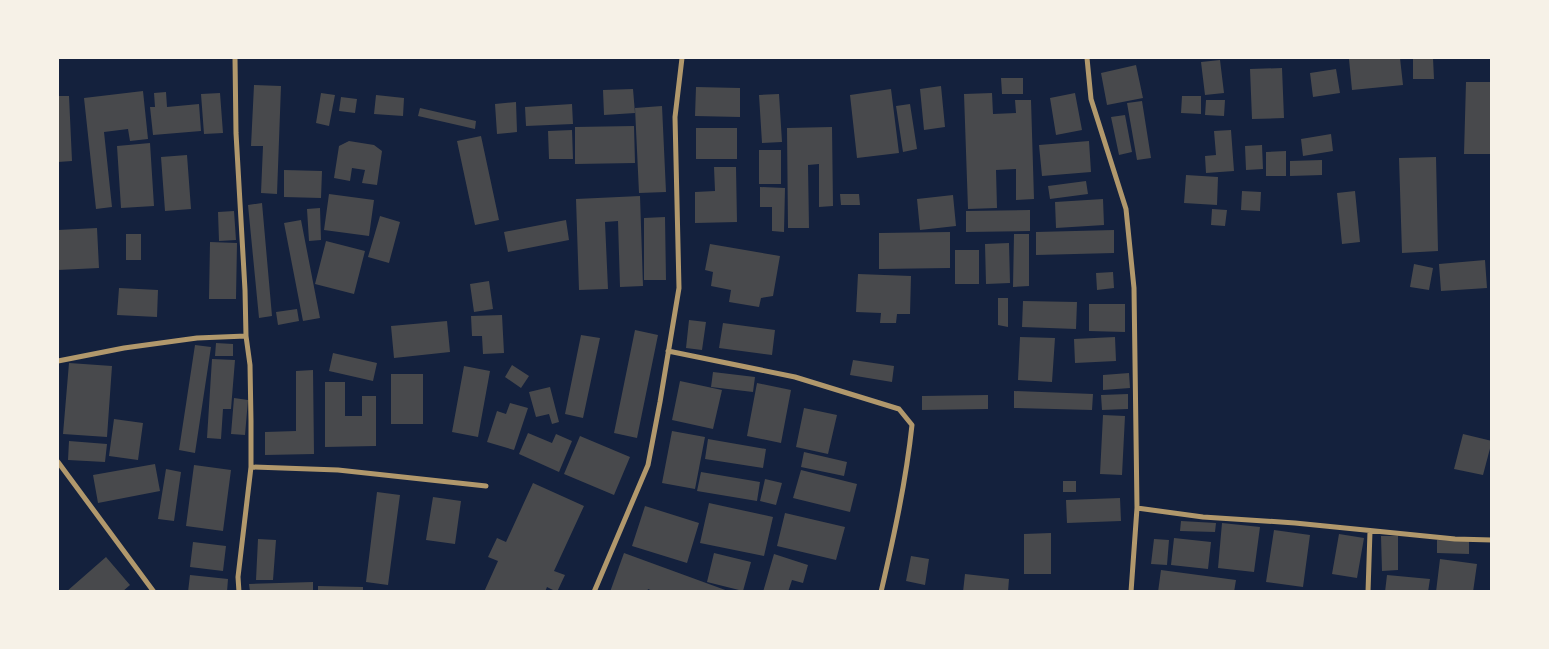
<svg xmlns="http://www.w3.org/2000/svg" width="1549" height="649" font-family="'Source Serif 4',serif">
	<style>
		.building { fill: #48494c }
		.lines { fill: none; stroke-linecap: round; stroke-linejoin: round }
		.minor { stroke: #b1986c; stroke-width: 5 }
	</style>
	<rect width="100%" height="100%" fill="#14213d"/>
	<path class="building" d="M1368 58H1400L1403 85 1352 90 1349 59Z
		M1413 58H1433L1434 79H1413Z
		M1220 60 1224 93 1205 95 1201 62Z
		M1136 65 1143 98 1107 105 1101 73Z
		M1282 68 1284 118 1252 119 1250 69Z
		M1336 69 1340 93 1313 97 1310 73Z
		M1001 78H1023V94H1002Z
		M1466 82H1492V154H1464Z
		M254 85 281 86 277 194 261 193 263 146H251Z
		M941 86 945 127 924 130 920 89Z
		M696 87 740 88V117L695 116Z
		M633 89 635 113 604 115 603 90Z
		M891 89 899 153 857 158 850 95Z
		M143 91 148 139 130 141 128 129 104 132 112 207 96 209 84 98Z
		M166 92 167 107 199 104 201 131 153 135 150 107H155L154 93Z
		M220 93 223 133 204 134 201 94Z
		M321 93 335 95 329 126 316 123Z
		M992 93 993 114 1016 113 1015 100H1031L1034 199 1016 200V169L996 170 997 208 968 209 964 94Z
		M1075 93 1082 130 1056 135 1050 98Z
		M779 94 782 142 762 143 759 95Z
		M376 95 404 98 403 116 374 114Z
		M58 96H69L72 161 58 162Z
		M1182 96H1201V114L1181 113Z
		M341 97 357 99 355 113 339 111Z
		M1206 100H1225L1224 116 1205 115Z
		M1142 101 1151 158 1137 160 1127 103Z
		M516 102 517 132 497 134 495 104Z
		M572 104 573 124 526 126 525 107Z
		M910 104 917 149 903 152 896 106Z
		M662 106 666 192 639 193 635 108Z
		M420 108 476 121 475 129 418 116Z
		M1125 115 1132 152 1119 155 1111 117Z
		M634 126 635 163 575 164V127Z
		M832 127 833 206 819 207V164L808 165 809 228H788L787 128Z
		M696 128H737V159H696Z
		M572 130 573 159H549L548 131Z
		M1231 130 1234 171 1206 173 1205 156 1216 155 1214 131Z
		M1331 134 1333 151 1303 156 1301 139Z
		M481 136 499 220 475 225 457 141Z
		M349 141 374 145 382 151 377 185 362 183 365 170 352 168 350 181 334 178 339 146Z
		M1089 141 1091 172 1042 176 1039 145Z
		M150 143 154 206 121 208 117 146Z
		M1262 145 1263 169 1246 170 1245 146Z
		M759 150H781V184H759Z
		M1286 151V176H1266V152Z
		M187 155 191 209 165 211 161 157Z
		M1436 157 1438 251 1402 253 1399 158Z
		M1322 160V175L1290 176V161Z
		M714 167H736L737 222 695 223V192L715 191Z
		M284 170 322 171 321 198 284 197Z
		M1186 175 1218 177 1217 205 1184 203Z
		M1086 181 1088 194 1050 199 1048 186Z
		M760 187 785 188 784 232 772 231V207H760Z
		M1242 191 1261 192 1260 211 1241 210Z
		M1355 191 1360 242 1342 244 1337 193Z
		M329 194 374 200 369 236 324 230Z
		M840 194H859L860 205H841Z
		M953 195 956 226 920 230 917 199Z
		M640 196 643 286 620 287 618 221 605 222 608 289 579 290 576 199Z
		M1103 199 1104 225 1056 228 1055 202Z
		M262 203 272 316 259 318 248 205Z
		M320 208 321 240 309 241 307 209Z
		M1212 209 1227 210 1225 226 1211 225Z
		M1030 210V231L966 232V211Z
		M234 211 236 240 219 241 218 212Z
		M380 216 400 222 389 263 368 257Z
		M665 217 666 280H644V218Z
		M301 220 320 318 303 321 284 223Z
		M566 220 569 240 508 252 504 232Z
		M97 228 99 268 58 270V230Z
		M1114 230V253L1036 255V232Z
		M950 232V268L879 269V233Z
		M126 234H141V260H126Z
		M1014 234H1029V286L1013 287Z
		M326 241 365 251 354 294 315 284Z
		M210 242 237 243 236 299H209Z
		M1009 243 1010 283 986 284 985 244Z
		M710 244 780 256 773 296 761 298 759 307 729 302 731 290 711 286 713 272 705 270Z
		M955 250H979V284H955Z
		M1485 260 1487 288 1441 291 1439 264Z
		M1414 264 1433 268 1429 290 1410 287Z
		M1113 272 1114 288 1097 290 1096 273Z
		M858 274 911 276 910 314H897L896 323H880L881 313 856 312Z
		M489 281 493 309 474 312 470 284Z
		M119 288 158 290 157 317 117 315Z
		M998 298H1008V327L998 325Z
		M1023 301 1077 302 1076 329 1022 327Z
		M1089 304H1125V332L1089 331Z
		M297 309 299 321 278 325 276 312Z
		M502 315 504 353 483 354 482 336H472L471 316Z
		M689 320 706 322 702 350 686 348Z
		M447 321 450 352 394 358 391 326Z
		M723 323 775 330 772 355 719 348Z
		M635 330 658 335 637 438 614 433Z
		M581 335 600 338 583 418 565 414Z
		M1020 337 1055 338 1052 382 1018 380Z
		M1115 337 1116 361 1075 363 1074 339Z
		M216 343 233 344V356H215Z
		M195 345 211 347 195 453 179 450Z
		M333 353 377 363 373 381 329 371Z
		M212 359 235 360 231 409H223L221 439 207 438Z
		M853 360 894 366 892 382 850 375Z
		M69 363 112 366 107 437 63 434Z
		M512 365 529 376 521 388 505 377Z
		M464 366 490 371 478 437 452 432Z
		M313 370 314 454 265 455V432L296 431V371Z
		M713 372 755 377 753 392 711 387Z
		M1129 373 1130 388 1103 390V375Z
		M391 374H423V424H391Z
		M680 381 722 390 713 429 672 420Z
		M325 382H345V416H362V396H376V446L325 447Z
		M757 383 791 390 781 443 747 436Z
		M550 387 559 422 552 424 549 414 536 417 529 392Z
		M1014 391 1093 394 1092 410 1014 408Z
		M1128 394V409L1102 410 1101 395Z
		M988 395V409L922 410V396Z
		M234 398 248 400 245 435 231 434Z
		M510 403 528 408 514 450 487 442 497 411 506 414Z
		M804 408 837 415 828 454 796 447Z
		M1103 415 1125 416 1122 475 1100 474Z
		M114 419 143 423 138 460 109 456Z
		M672 431 705 437 695 489 662 483Z
		M528 433 552 443 556 434 572 441 559 472 519 454Z
		M1463 434 1492 441 1483 475 1454 469Z
		M580 436 630 457 614 495 564 474Z
		M708 439 766 449 763 468 705 459Z
		M69 441 107 444 105 462 68 460Z
		M804 452 847 462 844 476 801 467Z
		M155 464 160 491 98 503 93 475Z
		M194 465 231 470 223 531 186 526Z
		M166 469 181 472 174 521 158 519Z
		M801 470 857 484 850 512 793 498Z
		M701 472 760 482 757 501 697 491Z
		M765 479 782 483 776 505 760 501Z
		M1063 481H1076V492H1063Z
		M533 483 584 506 554 571 565 575 557 592 547 587 545 592H484L498 561 488 557 497 538 506 542Z
		M377 492 400 495 388 585 366 582Z
		M433 497 461 501 455 544 426 540Z
		M1120 498 1121 521 1067 523 1066 500Z
		M709 503 773 517 764 556 700 543Z
		M645 506 699 523 687 563 632 546Z
		M785 513 845 527 836 560 777 546Z
		M1181 521 1216 523 1215 532 1180 531Z
		M1222 523 1260 527 1254 572 1218 568Z
		M1274 530 1310 535 1303 587 1266 582Z
		M1051 533V574H1024V534Z
		M1339 534 1364 538 1357 578 1332 574Z
		M1381 536H1398V570L1382 571Z
		M1174 538 1211 542 1208 569 1171 565Z
		M258 539 276 540 273 580H256Z
		M1154 539 1169 540 1167 565 1151 564Z
		M1437 540 1469 541V554L1437 553Z
		M193 542 226 546 223 571 190 567Z
		M624 553 728 591V592H655L648 589 647 592H610Z
		M714 553 751 562 743 591 707 582Z
		M774 554 808 565 803 583 792 580 788 592H763Z
		M911 556 929 559 925 585 906 581Z
		M106 557 130 585 122 592H66Z
		M1440 559 1477 564 1473 592H1436Z
		M1161 570 1236 580 1234 592H1158Z
		M965 574 1009 579 1008 592H963Z
		M190 575 228 579 227 592H188Z
		M1387 575 1430 579 1428 592H1385Z
		M313 582V592H250L249 584Z
		M318 586 363 587V592H318Z"/>
	<g class="lines">
		<path class="minor" d="M235 58 236 133 245 290 246 336 250 365 251 421V467L238 577 239 592
			M1087 58 1091 99 1126 209 1134 288 1137 508 1131 592
			M668 351 795 377 899 409 912 425C906 481 894 536 881 592
			M58 361 124 348 197 338 246 336
			M58 462 154 592
			M251 467 338 470 486 486
			M1137 508 1203 517 1295 523 1455 539 1492 540
			M594 592 648 465 660 402 679 288 675 117 682 58
			M1368 592 1370 531"/>
	</g>
	<rect width="1549" height="649" fill="none" stroke="#f6f1e7" stroke-width="118"/>
</svg>
